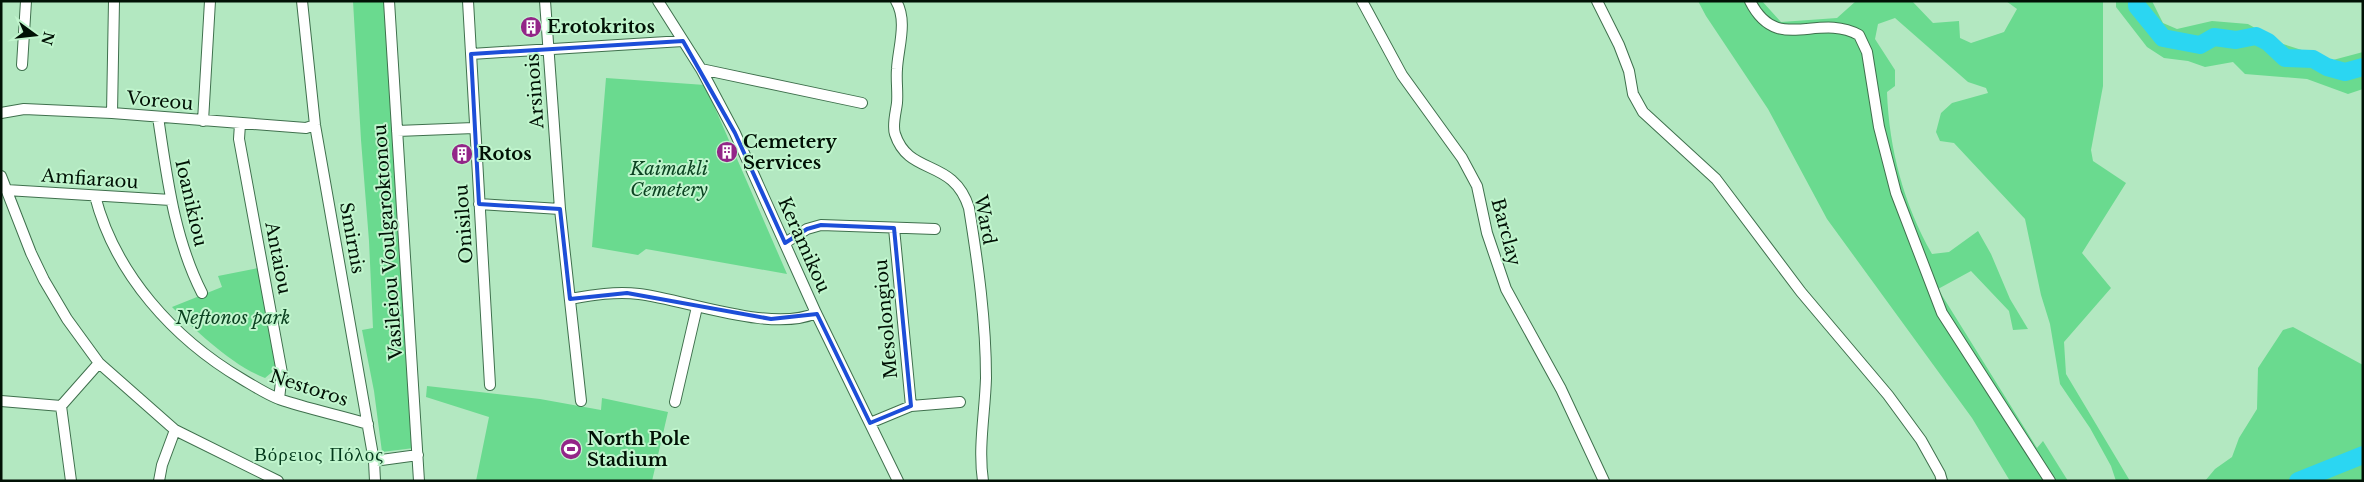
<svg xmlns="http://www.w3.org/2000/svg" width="2364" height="482" font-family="'Libre Baskerville',serif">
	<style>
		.green { fill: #6ada8f }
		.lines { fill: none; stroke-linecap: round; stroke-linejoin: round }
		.river { stroke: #2bd6f2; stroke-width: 18 }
		.minor-casing { stroke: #3f704d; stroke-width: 12 }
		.minor { stroke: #fff; stroke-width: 10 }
		.marked { fill: none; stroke: #1d4ed8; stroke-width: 4; stroke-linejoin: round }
		.labels { text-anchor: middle; stroke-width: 4; stroke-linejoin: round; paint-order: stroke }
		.poi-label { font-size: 18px; font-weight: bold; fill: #011105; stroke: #c0f5cd; text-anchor: start }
		.street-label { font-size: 18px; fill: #011105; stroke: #c0f5cd }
		.park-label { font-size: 18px; font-style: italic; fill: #0b4221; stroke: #c0f5cd }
		.neighbourhood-label { font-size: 19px; letter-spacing: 1px; fill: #03391b; stroke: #c0f5cd }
	</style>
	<rect width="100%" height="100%" fill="#b3e8c1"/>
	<path class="green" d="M353 1H385L414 448 382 452 374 391 362 330 373 328 369 241 361 140Z
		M1698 1H1762L1781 22 1837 18 1856 1H1912L1933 23 1959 21 1960 38 1971 43 2004 32 2017 9 2006 1H2103V86L2091 150 2093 161 2126 183 2082 253 2111 288 2064 342 2066 374 2130 481H2116L2111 466 2090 428 2060 384 2050 324 2041 295 2025 219 1954 143 1940 141 1936 132 1941 113 1952 103 1988 93 1986 88 1968 82 1895 18 1878 24 1875 39 1895 70V86L1887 92C1889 149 1904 205 1932 254L1949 252 1978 231 1991 254 2010 299 2028 329 2013 330 2009 311 1971 271 1938 289 2037 448 2043 441 2068 481H2010L1972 418 1827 219 1768 109 1706 16Z
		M2116 1H2152L2163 23 2177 29 2212 21 2248 24 2283 44 2333 60 2363 52V89L2348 94 2307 79 2245 74 2233 62 2205 67 2188 61 2164 58 2147 47 2116 7Z
		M606 78 705 85 787 274 646 249 638 255 592 247Z
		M258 268 277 368 265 378C233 366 196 331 172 307L222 287 218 276Z
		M2293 327 2363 365V481H2205L2215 469 2232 457 2239 438 2257 409 2258 368 2283 330Z
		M427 386 540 399 601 410 602 398 668 412 652 481H476L489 417 426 397Z"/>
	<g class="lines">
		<path class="river" d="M2137 1V6L2163 38 2200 45 2214 37 2236 40 2256 36 2268 42 2285 58 2313 59 2327 67 2345 72 2363 67
			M2298 481 2363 455"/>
		<g class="minor-casing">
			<path id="minor" d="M302 1 315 125 374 461 375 481
				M389 1 419 481
				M468 1 490 385
				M545 1 560 209 581 401
				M658 1 701 69 735 133 816 313 898 481
				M896 1C908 21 898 48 897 69 896 80 898 92 897 103 896 112 892 125 895 134 909 177 953 157 969 208 978 264 986 321 986 378 985 413 978 447 983 481
				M1362 1 1402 75 1462 158 1477 186 1487 233 1506 289 1561 389 1604 481
				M1597 1 1619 45 1629 71 1633 94 1643 112 1716 179 1801 292 1888 395 1921 440 1940 474 1942 481
				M1750 1C1777 55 1817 12 1859 35L1867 52 1879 127 1896 193 1942 313 2050 481
				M471 54 683 41
				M22 65 26 1
				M701 69 862 103
				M1 113 24 109 112 113 306 128 315 125
				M112 113 114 1
				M158 117C167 177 174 238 202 293
				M203 121 210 1
				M240 124 239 139 282 373 279 399
				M397 131 474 128
				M1 176 31 253 44 280 67 319 99 363 175 430 278 481
				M6 190 171 200
				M95 196C115 274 174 339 242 379 254 386 266 394 279 399 308 409 339 415 368 424
				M479 204 560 209
				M894 228 911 406
				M785 243 807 229 821 225 935 229
				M570 299C593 295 616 291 639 294 687 300 772 333 816 313
				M1 401 61 406
				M675 402 697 307
				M870 423 911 406 960 402
				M374 461 418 455
				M71 481 61 406 99 363
				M159 481 162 465 175 430"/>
		</g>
		<use href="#minor" class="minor"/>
	</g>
	<path class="marked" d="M683 41 735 133 785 243 807 229 821 225 894 228 911 406 870 423 817 314 771 319 627 293 570 299 560 209 479 204 471 54Z"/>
	<defs>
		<g id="building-disc" transform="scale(1.125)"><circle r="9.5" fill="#932688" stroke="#c0f5cd"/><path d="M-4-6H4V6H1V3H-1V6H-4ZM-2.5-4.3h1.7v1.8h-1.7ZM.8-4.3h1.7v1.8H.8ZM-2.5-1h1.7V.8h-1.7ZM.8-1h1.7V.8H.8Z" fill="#fff"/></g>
		<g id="stadium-disc" transform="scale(1.125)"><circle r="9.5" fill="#932688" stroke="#c0f5cd"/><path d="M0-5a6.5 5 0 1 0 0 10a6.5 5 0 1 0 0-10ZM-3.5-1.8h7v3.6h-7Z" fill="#fff"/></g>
	</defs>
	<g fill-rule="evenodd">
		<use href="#building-disc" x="531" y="27"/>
		<use href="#building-disc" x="727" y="152"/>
		<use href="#building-disc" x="462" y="154"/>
		<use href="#stadium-disc" x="571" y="449"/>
	</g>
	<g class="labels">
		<g class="poi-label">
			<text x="547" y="33">Erotokritos</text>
			<text x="743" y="148">Cemetery<tspan x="743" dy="21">Services</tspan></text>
			<text x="478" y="160">Rotos</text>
			<text x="587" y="445">North Pole<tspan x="587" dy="21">Stadium</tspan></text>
		</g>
		<g class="street-label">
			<text transform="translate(535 91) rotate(-94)" y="6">Arsinois</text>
			<text transform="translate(160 101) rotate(5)" y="6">Voreou</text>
			<text transform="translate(90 179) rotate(4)" y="6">Amfiaraou</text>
			<text transform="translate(191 203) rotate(77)" y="6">Ioanikiou</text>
			<text transform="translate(985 220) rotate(79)" y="6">Ward</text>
			<text transform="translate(464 224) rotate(-94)" y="6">Onisilou</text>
			<text transform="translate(1506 232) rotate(75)" y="6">Barclay</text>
			<text transform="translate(352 238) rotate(80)" y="6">Smirnis</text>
			<text transform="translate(388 242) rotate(-94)" y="6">Vasileiou Voulgaroktonou</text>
			<text transform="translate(804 245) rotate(66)" y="6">Keramikou</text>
			<text transform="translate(278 258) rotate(79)" y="6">Antaiou</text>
			<text transform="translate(886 319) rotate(-95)" y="6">Mesolongiou</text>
			<text transform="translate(309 388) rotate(18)" y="6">Nestoros</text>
		</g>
		<g class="park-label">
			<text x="669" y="175">Kaimakli<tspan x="669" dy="21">Cemetery</tspan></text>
			<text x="233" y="324">Neftonos park</text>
		</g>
		<g class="neighbourhood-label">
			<text x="319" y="461">Βόρειος Πόλος</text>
		</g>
	</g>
	<rect width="2364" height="482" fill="none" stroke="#011105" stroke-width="5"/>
	<g transform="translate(35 35) rotate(105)" stroke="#c0f5cd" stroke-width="4" paint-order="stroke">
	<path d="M0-4L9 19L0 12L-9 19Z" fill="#011105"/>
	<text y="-8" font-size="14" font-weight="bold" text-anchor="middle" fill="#011105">N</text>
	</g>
</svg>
